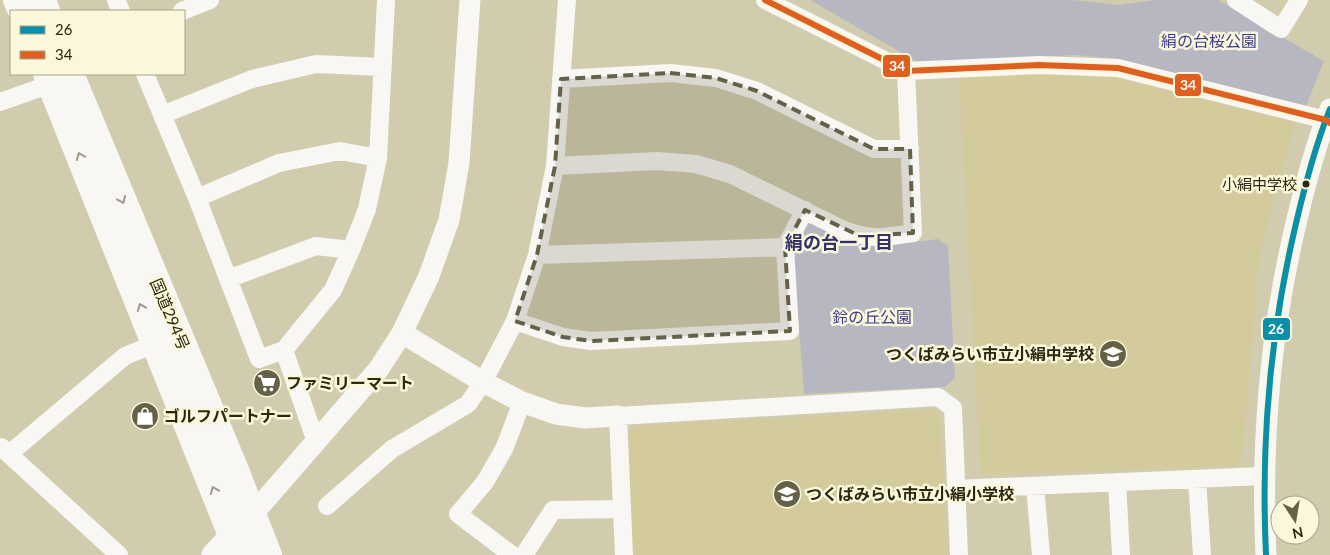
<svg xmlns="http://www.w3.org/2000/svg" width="1330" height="555" font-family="Lato,'Noto Sans JP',sans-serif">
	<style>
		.built { fill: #d3cb9b }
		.green { fill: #b7b7c2 }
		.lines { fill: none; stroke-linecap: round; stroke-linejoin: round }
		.minor { stroke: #f8f7f3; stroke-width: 18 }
		.tertiary { stroke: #f8f7f3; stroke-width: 21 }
		.secondary { stroke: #f8f7f3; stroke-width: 25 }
		.trunk { stroke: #f8f7f3; stroke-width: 28 }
		.bus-1-casing { stroke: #fbf7db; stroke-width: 10 }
		.bus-2-casing { stroke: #fbf7db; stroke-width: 10 }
		.bus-1 { stroke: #098fa8; stroke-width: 6 }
		.bus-2 { stroke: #de5f20; stroke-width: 6 }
		.oneway { stroke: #9c998d }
		.marked { fill: #656148; fill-opacity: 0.2; stroke: #656148; stroke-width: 4; stroke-dasharray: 10 6; stroke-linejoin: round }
		.bus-dot { fill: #2b2711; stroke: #fbf7db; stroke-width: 2 }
		.labels { text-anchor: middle; stroke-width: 5; stroke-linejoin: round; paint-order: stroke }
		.bus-label { font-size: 15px; fill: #2b2711; stroke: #fbf7db; text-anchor: end }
		.park-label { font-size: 16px; fill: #3e3d8f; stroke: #fbf7db }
		.street-label { font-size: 16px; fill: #2b2711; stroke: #fbf7db }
		.poi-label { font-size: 16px; font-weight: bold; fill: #2b2711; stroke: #fbf7db; text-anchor: start }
		.neighbourhood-label { font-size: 18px; font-weight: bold; fill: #31316c; stroke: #fbf7db }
		.line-badge { stroke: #fbf7db; stroke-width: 2 }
		.badge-label { font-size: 14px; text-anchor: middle; font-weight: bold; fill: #fff }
	</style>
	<rect width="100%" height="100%" fill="#d1ccae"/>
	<path class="built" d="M1078 73 1134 79 1296 119 1260 251 1242 457 1235 466 981 474 959 76Z
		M933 410 939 413 948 555H632L629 432 636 426Z"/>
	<path class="green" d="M810 0H1073L1119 5 1155 0H1218L1324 61 1306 106 1118 59 1077 55 973 60 916 61Z
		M813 223 891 245 938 239 948 246 955 378 945 387 804 394 793 247 805 225Z"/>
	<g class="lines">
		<path class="minor" d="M116 0 121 11
			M765 0 906 71 1039 65 1118 68 1326 120 1330 123
			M1236 0 1281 29 1299 0
			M182 11 210 0
			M145 74 197 198 259 359 284 350 333 290 351 250 367 209 378 158 386 0
			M561 79 670 73 716 78 757 91 874 149H910
			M0 102 51 84
			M162 115 252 79 316 64 382 67
			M555 166 657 161 696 164 730 174 842 229C871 241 884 237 913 233L906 71
			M197 198 279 163 340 151 378 158
			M537 255 785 247
			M228 279 316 246 351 250
			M515 321 563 337 591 341 790 331 785 247 805 210
			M284 350 316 442
			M1 447 119 555
			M9 454 125 356 164 340
			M1197 479 1202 555
			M1117 482 1121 555
			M1035 486 1041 555
			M956 489 1263 476
			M327 506 392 449 468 404 483 382 515 321 537 255 555 166 567 0
			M512 555 458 514 485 482 504 449 522 402
			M524 555 553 510 622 509
			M624 555 618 416 938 397 953 408 959 555"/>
		<path class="tertiary" d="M402 333 483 382 522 402 556 414 585 418 618 416
			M252 515 378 370 402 333 429 276 449 220 459 163 470 0
			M1266 555C1261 449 1269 344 1292 241 1302 196 1313 151 1330 109"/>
		<path class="secondary" d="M214 555 245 522"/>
		<path class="trunk" d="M17 0 22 11
			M42 0 46 11
			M47 74 240 555
			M70 74 234 468 268 555"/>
		<g class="bus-1-casing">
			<path id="bus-1" d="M1266 555C1261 449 1269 344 1292 241 1302 196 1313 151 1330 109"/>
		</g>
		<g class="bus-2-casing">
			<path id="bus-2" d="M765 0 906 71 1039 65 1118 68 1326 120 1330 123"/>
		</g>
		<use href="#bus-1" class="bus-1"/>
		<use href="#bus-2" class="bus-2"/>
	</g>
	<defs><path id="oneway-chevron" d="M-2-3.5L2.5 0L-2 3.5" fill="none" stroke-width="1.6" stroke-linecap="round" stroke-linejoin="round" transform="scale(1.25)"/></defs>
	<g class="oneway">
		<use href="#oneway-chevron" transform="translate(80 156) rotate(-112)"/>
		<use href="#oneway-chevron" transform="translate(122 200) rotate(67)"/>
		<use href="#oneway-chevron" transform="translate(141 307) rotate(-112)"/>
		<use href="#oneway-chevron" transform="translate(214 490) rotate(-112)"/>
	</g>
	<path class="marked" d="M670 73 716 78 757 91 874 149H910L913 233 860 236 805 210 785 247 790 331 591 341 563 337 515 321 537 255 555 166 561 79Z"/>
	<defs>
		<g id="school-disc" transform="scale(1.4375)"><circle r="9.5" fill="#656148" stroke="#fbf7db"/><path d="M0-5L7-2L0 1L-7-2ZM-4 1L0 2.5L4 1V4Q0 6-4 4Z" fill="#fff"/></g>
		<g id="supermarket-disc" transform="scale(1.4375)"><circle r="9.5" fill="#656148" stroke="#fbf7db"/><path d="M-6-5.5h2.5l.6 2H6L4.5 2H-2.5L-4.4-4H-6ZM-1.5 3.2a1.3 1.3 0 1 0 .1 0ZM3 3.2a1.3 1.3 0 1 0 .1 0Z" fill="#fff"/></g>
		<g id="shop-disc" transform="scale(1.4375)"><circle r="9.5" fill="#656148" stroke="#fbf7db"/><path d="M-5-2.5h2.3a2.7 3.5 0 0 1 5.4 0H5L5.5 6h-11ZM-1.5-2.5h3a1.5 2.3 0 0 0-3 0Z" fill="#fff"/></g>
	</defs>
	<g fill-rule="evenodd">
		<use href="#school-disc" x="1113" y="354"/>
		<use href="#supermarket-disc" x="267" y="383"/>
		<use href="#shop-disc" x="145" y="416"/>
		<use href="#school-disc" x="787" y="494"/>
	</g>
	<circle class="bus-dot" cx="1306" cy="184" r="4.5"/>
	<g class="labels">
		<g class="bus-label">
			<text x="1297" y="190">小絹中学校</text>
		</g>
		<g class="park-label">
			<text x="1209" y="47">絹の台桜公園</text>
			<text x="872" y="323">鈴の丘公園</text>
		</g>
		<g class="street-label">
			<text transform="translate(170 314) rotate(67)" y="6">国道294号</text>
		</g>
		<g class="poi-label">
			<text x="1094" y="360" text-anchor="end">つくばみらい市立小絹中学校</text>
			<text x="286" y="389">ファミリーマート</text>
			<text x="164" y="422">ゴルフパートナー</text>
			<text x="806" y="500">つくばみらい市立小絹小学校</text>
		</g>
		<g class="neighbourhood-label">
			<text x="839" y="249">絹の台一丁目</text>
		</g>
	</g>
	<g class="line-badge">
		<rect x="882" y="54" width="29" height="24" rx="5" fill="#de5f20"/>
		<rect x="1174" y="73" width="28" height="24" rx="5" fill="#de5f20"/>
		<rect x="1262" y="317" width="29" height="24" rx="5" fill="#098fa8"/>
	</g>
	<g class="badge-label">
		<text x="897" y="71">34</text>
		<text x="1188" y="90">34</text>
		<text x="1276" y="334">26</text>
	</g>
	<rect x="10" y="10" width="175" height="65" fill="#fbf7db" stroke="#a8a48a"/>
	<rect x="20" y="26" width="25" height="8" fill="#098fa8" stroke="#a8a48a"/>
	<text x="55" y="35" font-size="15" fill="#2b2711">26</text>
	<rect x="20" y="51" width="25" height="8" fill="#de5f20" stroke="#a8a48a"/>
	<text x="55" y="60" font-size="15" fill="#2b2711">34</text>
	<g transform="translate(1295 520) rotate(168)"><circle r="24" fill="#fbf7db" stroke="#a8a48a"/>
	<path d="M0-4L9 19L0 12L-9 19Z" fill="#656148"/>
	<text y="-8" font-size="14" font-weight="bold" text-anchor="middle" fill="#2b2711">N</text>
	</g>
</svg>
